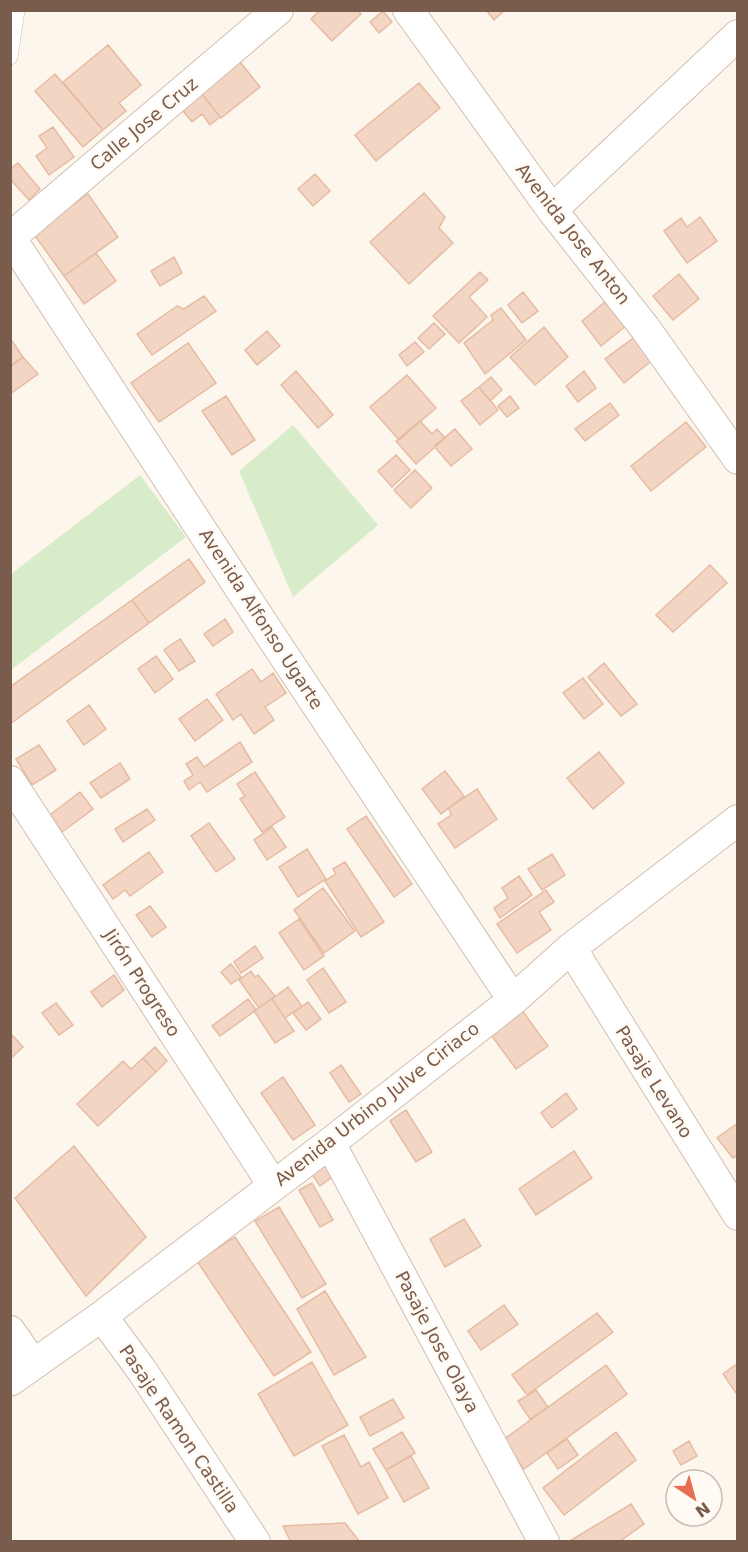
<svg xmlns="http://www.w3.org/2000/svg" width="748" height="1552" font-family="'DejaVu Sans',sans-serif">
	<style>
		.green { fill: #d8ecc9 }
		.building { fill: #f3d5c3; stroke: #e6bba3; stroke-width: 1.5 }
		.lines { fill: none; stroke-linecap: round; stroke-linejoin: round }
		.lane-casing { stroke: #d1beb0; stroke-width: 16 }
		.street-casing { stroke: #d1beb0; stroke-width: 32 }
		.lane { stroke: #fff; stroke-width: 15 }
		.street { stroke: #fff; stroke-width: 30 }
		.labels { text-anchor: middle; stroke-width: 5; stroke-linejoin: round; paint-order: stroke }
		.street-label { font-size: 18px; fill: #7a5c4d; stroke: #fffaf3 }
	</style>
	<rect width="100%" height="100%" fill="#fdf6ec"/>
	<path class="green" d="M293 425 378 525 293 597 239 471Z
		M140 475 186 537 11 670V574Z"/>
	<path class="building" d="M320 10H358L361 14 332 41 311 19Z
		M486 10H505L494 20Z
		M383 11 392 22 379 33 370 22Z
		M108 45 141 85 119 103 126 111 103 130 63 82Z
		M237 58 260 87 221 118 198 89Z
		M55 74 103 130 83 147 35 91Z
		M419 83 440 108 376 161 355 135Z
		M198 89 220 117 210 125 202 114 192 122 178 105Z
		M53 127 74 157 49 175 36 156 47 148 39 136Z
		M18 163 40 189 29 200 10 179V169Z
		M315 174 330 191 313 206 298 189Z
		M424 193 445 217 439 228 453 243 409 284 370 242Z
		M88 194 118 237 64 276 33 233Z
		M700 217 717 241 687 263 664 231 681 218 687 227Z
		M96 253 116 281 84 304 64 276Z
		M174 257 182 273 160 286 151 271Z
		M480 272 488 280 469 297 487 317 459 343 433 316Z
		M679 274 699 299 673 320 653 296Z
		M523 292 538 311 522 323 508 305Z
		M204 296 216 311 152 355 137 334 177 306 184 309Z
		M611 297 631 322 601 346 582 321Z
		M501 308 526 340 485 374 464 343 493 320 491 315Z
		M434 323 445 334 429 349 418 338Z
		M544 327 568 357 535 385 510 357Z
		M267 331 280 346 257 365 245 350Z
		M636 336 655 358 624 383 605 359Z
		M12 341 23 357 10 366V342Z
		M415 342 424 352 407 366 399 355Z
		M188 343 216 383 159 422 131 383Z
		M23 357 38 374 10 394V367Z
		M296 371 333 415 318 428 281 385Z
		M584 371 596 388 578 402 566 386Z
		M407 375 436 408 399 440 370 407Z
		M491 377 502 390 490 401 479 387Z
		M479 387 498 410 480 425 461 401Z
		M226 396 255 440 232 455 202 411Z
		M510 396 519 408 507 417 498 406Z
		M610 403 619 415 585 441 575 429Z
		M420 421 432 434 437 429 445 438 416 464 396 441Z
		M686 422 706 447 651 491 631 466Z
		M455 429 472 449 451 466 434 446Z
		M396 455 410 470 392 487 378 471Z
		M415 470 432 488 411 508 394 490Z
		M189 559 205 582 149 623 132 600Z
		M710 565 727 583 673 632 656 615Z
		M132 600 149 623 10 724V687Z
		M225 619 233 632 213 646 204 634Z
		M180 639 195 661 179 671 164 650Z
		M156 656 173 679 155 693 138 669Z
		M604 663 637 704 621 716 588 677Z
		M252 669 261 682 273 673 286 693 265 707 274 720 254 734 241 714 233 720 216 694Z
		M583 678 603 704 584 719 563 693Z
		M207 699 223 720 195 741 179 719Z
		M89 705 106 729 84 745 67 721Z
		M240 742 252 762 207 792 200 782 189 790 184 781 193 775 186 764 197 757 204 767Z
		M39 745 56 770 32 785 16 759Z
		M599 752 624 783 593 809 567 778Z
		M120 763 130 779 101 798 90 783Z
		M445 771 464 796 441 814 422 789Z
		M255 772 285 817 262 832 240 799 245 796 237 784Z
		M477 789 497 819 455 848 438 824 451 815 449 808Z
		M80 792 93 809 62 832 50 815Z
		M147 809 155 820 123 842 115 829Z
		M366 816 412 884 394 897 347 829Z
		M209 823 235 859 216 872 191 836Z
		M272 827 286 847 267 860 254 840Z
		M307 849 326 879 298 897 279 867Z
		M149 852 163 872 130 896 125 890 113 899 103 885Z
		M552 854 565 875 542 890 528 869Z
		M345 862 384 922 361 937 325 881 336 874 333 869Z
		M519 876 532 895 500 918 494 908 508 898 502 888Z
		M323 888 355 931 324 953 294 910Z
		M546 890 554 902 539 912 551 930 517 953 497 924Z
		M150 906 166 927 152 937 136 915Z
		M299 919 324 956 304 970 279 933Z
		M255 946 263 958 241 973 234 962Z
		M231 964 241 977 231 984 221 972Z
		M323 968 346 1002 329 1013 307 980Z
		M251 971 255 977 258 975 275 996 259 1008 239 980Z
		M114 975 124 990 102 1007 91 992Z
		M288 987 302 1006 285 1018 272 999Z
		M248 999 256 1010 220 1036 212 1026Z
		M272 999 294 1031 275 1043 254 1011Z
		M308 1002 321 1019 306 1030 293 1013Z
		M56 1003 73 1025 59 1035 42 1013Z
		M521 1009 548 1046 516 1069 489 1032Z
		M12 1035 23 1047 10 1059V1036Z
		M155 1047 167 1061 156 1072 143 1058Z
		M143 1058 156 1072 98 1126 77 1104 123 1061 131 1069Z
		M341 1065 361 1094 349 1102 330 1073Z
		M283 1077 315 1125 293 1140 261 1093Z
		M566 1093 577 1109 552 1128 541 1113Z
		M406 1110 432 1152 416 1162 390 1121Z
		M738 1123V1155L733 1158 717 1138Z
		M74 1146 146 1237 86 1296 15 1198Z
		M574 1151 592 1178 536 1215 519 1189Z
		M330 1160 339 1172 320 1186 311 1173Z
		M312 1183 333 1220 320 1227 299 1190Z
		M279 1207 326 1284 302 1298 255 1221Z
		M464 1219 481 1246 445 1267 430 1239Z
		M235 1237 311 1352 274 1376 197 1261Z
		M325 1291 366 1357 334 1375 297 1309Z
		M504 1305 518 1324 481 1350 468 1331Z
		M597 1313 613 1332 527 1395 512 1375Z
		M312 1362 348 1425 294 1456 258 1394Z
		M738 1363V1391L736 1393 723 1374Z
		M606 1365 627 1394 524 1469 503 1440Z
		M536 1390 548 1407 530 1419 518 1401Z
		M393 1399 404 1418 370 1436 360 1417Z
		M402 1432 415 1453 386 1470 373 1449Z
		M616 1432 636 1460 564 1515 543 1488Z
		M344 1435 361 1467 369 1462 388 1498 358 1514 322 1446Z
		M567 1439 578 1455 558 1469 547 1453Z
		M689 1441 697 1456 681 1465 673 1451Z
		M411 1456 429 1488 404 1502 386 1470Z
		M631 1504 644 1524 619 1542H568Z
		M345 1523 360 1542H291L283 1526Z"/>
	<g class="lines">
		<g class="lane-casing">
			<path id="lane" d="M10 57 17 10"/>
		</g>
		<g class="street-casing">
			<path id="street" d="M408 10 552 210 645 328 738 459
				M552 210 738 35
				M10 237 271 636 513 1000
				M11 237 278 10
				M10 781 273 1185
				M571 948 738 1215
				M330 1143 544 1542
				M102 1316 143 1372 255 1542
				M10 1331 33 1364
				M10 1381 102 1316 330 1143 513 1000 571 948 738 820"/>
		</g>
		<use href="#lane" class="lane"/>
		<use href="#street" class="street"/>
	</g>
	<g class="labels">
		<g class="street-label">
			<text transform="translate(144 124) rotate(-40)" y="6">Calle Jose Cruz</text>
			<text transform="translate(573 234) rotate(52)" y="6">Avenida Jose Anton</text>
			<text transform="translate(261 619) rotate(57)" y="6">Avenida Alfonso Ugarte</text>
			<text transform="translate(142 983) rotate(57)" y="6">Jirón Progreso</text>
			<text transform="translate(654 1082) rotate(58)" y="6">Pasaje Levano</text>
			<text transform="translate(377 1104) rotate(-38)" y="6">Avenida Urbino Julve Ciriaco</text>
			<text transform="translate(437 1342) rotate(62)" y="6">Pasaje Jose Olaya</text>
			<text transform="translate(179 1429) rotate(56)" y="6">Pasaje Ramon Castilla</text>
		</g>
	</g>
	<rect width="748" height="1552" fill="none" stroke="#7a5c4d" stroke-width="24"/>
	<g transform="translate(694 1498) rotate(144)"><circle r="28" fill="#fffaf3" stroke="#cabbb1" stroke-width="1.5"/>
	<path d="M0-4.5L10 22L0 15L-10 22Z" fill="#e76f51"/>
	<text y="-9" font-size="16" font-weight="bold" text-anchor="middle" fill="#7a5c4d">N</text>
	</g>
</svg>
